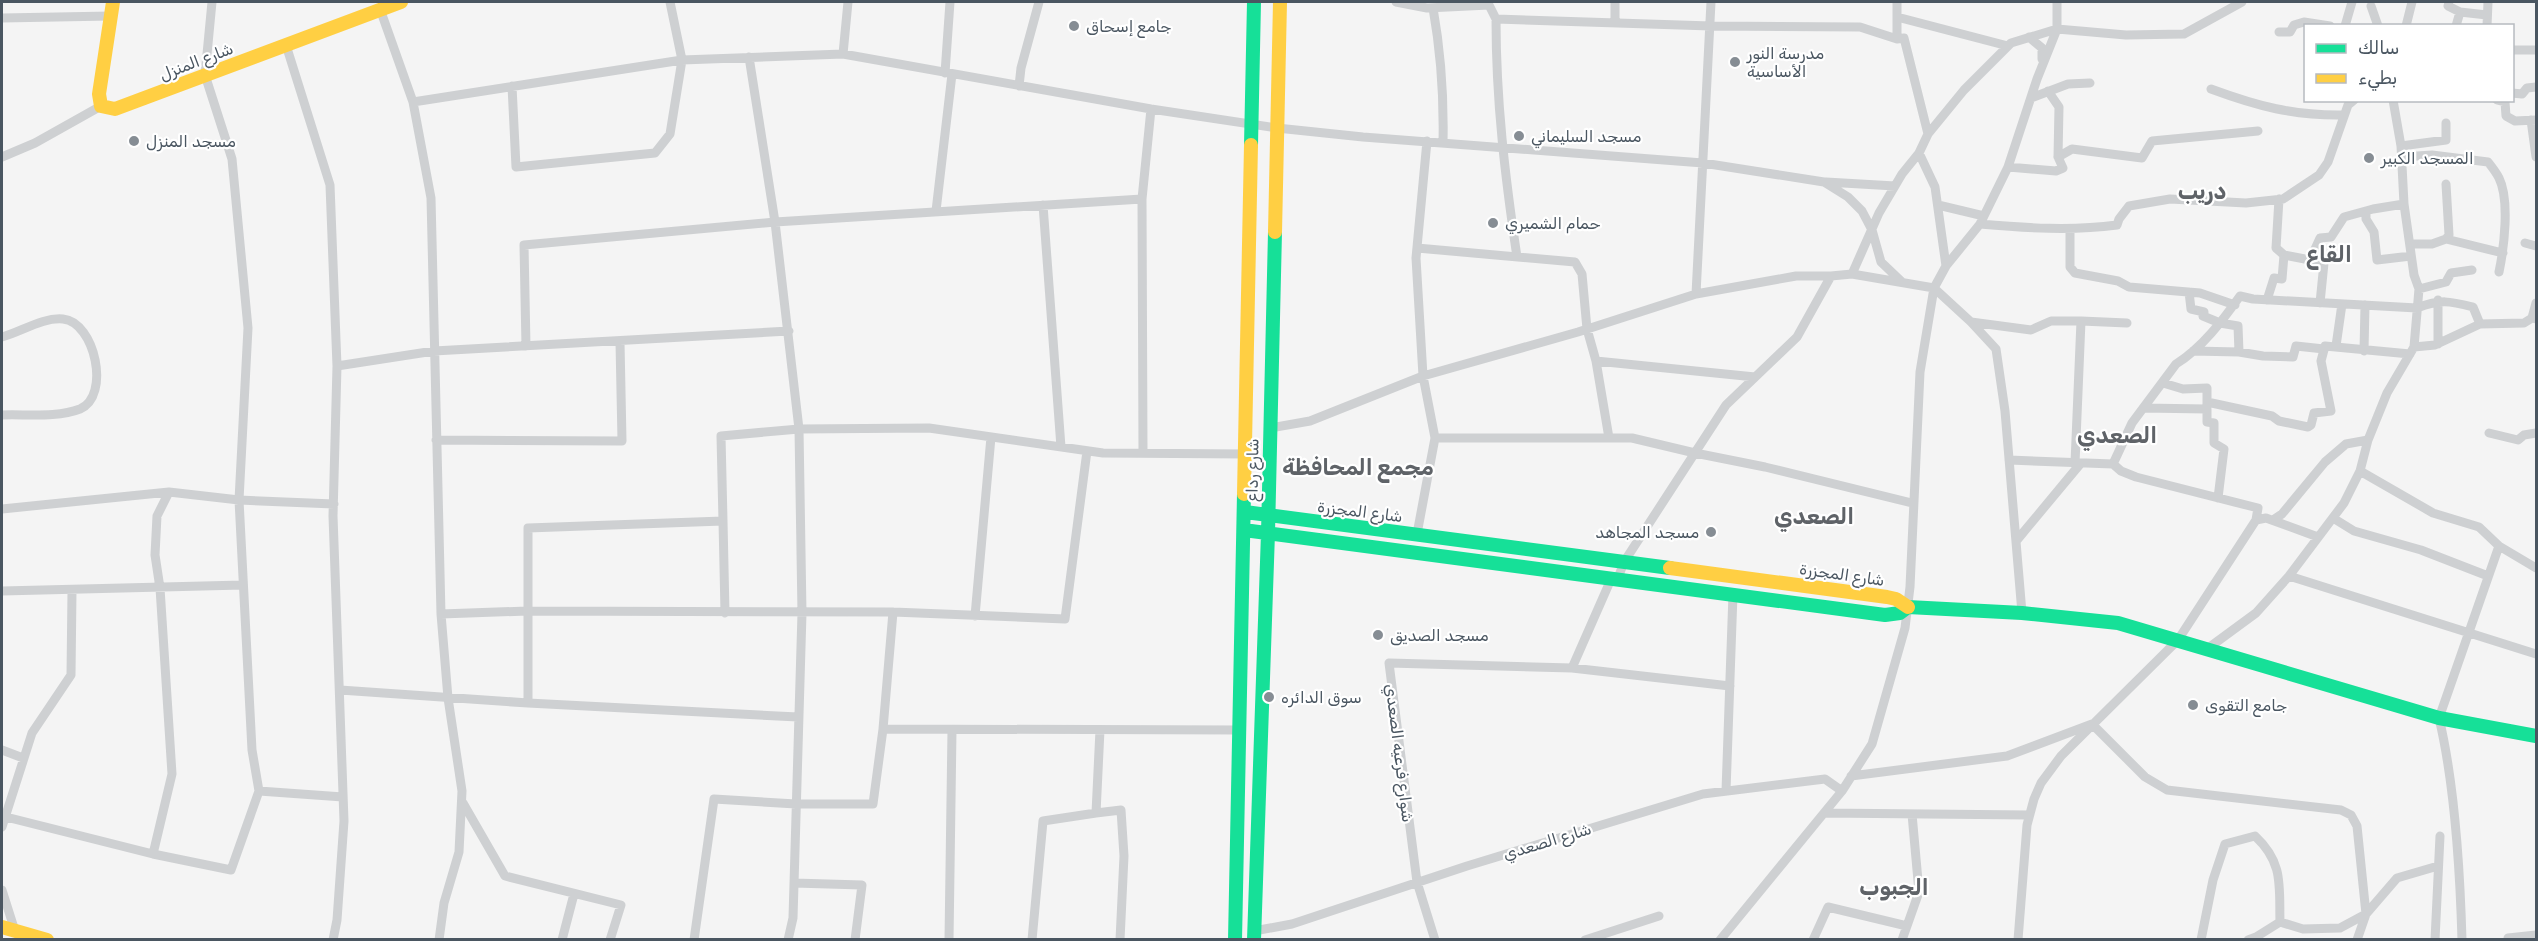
<svg xmlns="http://www.w3.org/2000/svg" width="2538" height="941" font-family="Rubik,Cairo,sans-serif">
	<style>
		.lines { fill: none; stroke-linecap: round; stroke-linejoin: round }
		.street { stroke: #ced0d2; stroke-width: 9 }
		.fast { stroke: #16e098; stroke-width: 14 }
		.slow { stroke: #ffcf43; stroke-width: 14 }
		.poi-dot { fill: #868d94; stroke: #fff; stroke-width: 2 }
		.labels { text-anchor: middle; stroke-width: 4.5; stroke-linejoin: round; paint-order: stroke }
		.poi-label { font-size: 16px; fill: #4a5661; stroke: #fff; text-anchor: start }
		.street-label { font-size: 16px; fill: #4a5661; stroke: #fff }
		.district-label { font-size: 22px; font-weight: bold; fill: #5f6368; stroke: #fff }
	</style>
	<rect width="100%" height="100%" fill="#f4f4f4"/>
	<g class="lines">
		<path class="street" d="M212 2 205 75 232 159 248 328 239 500 252 750 259 791 343 797
			M1396 2 1427 8 1489 5 1496 19 1711 26 1860 27 1897 39 1904 38 1928 134
			M1897 2V39
			M2449 2 2448 6 2460 12
			M2371 6 2378 26
			M1433 8C1441 53 1444 96 1443 143
			M380 9 413 102 431 198 441 614 448 698 462 791 459 852 444 903 439 940
			M1897 17 2008 46
			M2 18 111 16
			M1496 19C1496 101 1505 176 1517 257
			M1615 22V2
			M2345 26 2352 2
			M2406 26 2412 2
			M2456 26 2460 12 2487 15
			M2487 26 2488 2
			M2279 32H2290L2294 25 2304 22 2330 26
			M2029 37 2042 48V59
			M286 45 330 185 337 366 333 516 344 821 337 920 333 940
			M2512 50H2536
			M843 54 848 2
			M749 57 775 222 799 429 802 613 793 918 788 940
			M945 73 950 2
			M512 86 516 167 655 153 670 134 682 60 670 2
			M1019 86 1021 68 1039 2
			M2211 89C2257 106 2294 116 2344 115
			M2048 91 2059 107 2058 157
			M2512 93 2522 94 2527 88 2536 87
			M2031 98 2068 84 2090 83
			M2497 100 2505 102 2506 116 2515 121 2536 120
			M413 102 682 60 843 54 1151 109 1277 128 1363 137 1703 163 1824 182 1848 197 1862 211 1872 230 1881 262 1902 282
			M2531 120 2536 157
			M2401 146 2446 140V123
			M1919 153 1935 187 1946 266
			M2 157 35 143 101 106
			M2402 157 2432 155 2488 162C2492 167 2496 172 2499 178 2510 200 2504 248 2499 272
			M2008 167 2056 171 2063 168 2058 157 2072 149 2142 158 2152 141 2258 131
			M1826 182 1895 186
			M2446 184 2449 235 2446 239
			M2279 199 2276 248 2284 255
			M1043 205 1061 447
			M1938 205 1984 216
			M936 211 952 74
			M2366 212V219L2374 232 2377 260 2411 256
			M1980 224C2027 228 2071 231 2117 225L2119 219 2129 206 2170 199 2246 203 2283 199 2319 175 2328 162 2348 105 2354 100
			M2070 230V267L2075 273 2118 281 2129 287 2200 293 2235 305
			M2525 243 2536 246
			M2410 244H2432L2446 239 2503 253
			M1417 248 1575 262 1582 274 1587 329 1596 361
			M1852 274 1934 288 1971 322 1996 349 2005 411 2022 613
			M2419 289 2446 282 2451 273 2472 270
			M2189 292 2191 309 2204 312 2203 316 2220 323 2238 326 2239 352 2263 356 2293 357 2296 346 2324 349
			M1696 294 1711 2
			M2267 300 2274 278 2282 279 2284 255 2310 260
			M2438 300V344
			M2320 303 2324 263 2310 260 2320 238 2331 237 2344 217 2373 209 2404 204
			M2536 303 2532 318 2536 319
			M2081 321 2127 323
			M1971 322 2031 330 2051 321H2081L2075 463
			M2 337C21 332 43 317 63 319 95 322 111 396 80 409 57 418 26 414 2 415
			M526 346 524 245 775 222 1142 199
			M2336 346 2342 304
			M2414 347 2435 345 2480 324 2524 323 2532 318
			M2193 351 2239 352
			M2364 351 2365 305
			M337 366 434 351 789 331
			M2163 383 2183 389 2207 388V406
			M2207 402 2272 416 2279 421 2308 427 2311 425 2314 413 2331 411 2321 361 2325 346 2410 354
			M2143 408 2207 409V422L2214 423V443L2224 449 2218 498
			M1270 428 1310 421 1423 376 1578 332 1696 294 1796 276H1831
			M2489 433 2518 440 2524 435 2536 433
			M1435 438H1632L1695 453 1765 467 1912 503
			M1609 438 1596 361 1755 377
			M436 440 622 441 620 342
			M1143 453 1142 199 1151 109
			M2009 460 2113 464 2132 423 2176 364C2202 348 2223 320 2240 296L2253 299 2417 308C2441 299 2449 301 2473 307L2480 324
			M2360 471 2433 513 2479 527 2499 546 2536 568
			M2 509 169 492 239 500 334 504
			M2333 518 2354 531 2421 550 2488 576
			M2256 520 2266 518 2318 537
			M2273 520 2282 514 2325 462 2346 444 2368 440
			M723 521 721 436 799 429 929 428 1103 453 1246 454
			M1417 534 1435 438 1423 376 1416 258 1427 141
			M2017 540 2081 463
			M2289 576 2536 654
			M1618 578 1624 562 1726 405 1797 337 1831 276 1852 274 1879 213 1902 174 1919 153 1928 134 1964 90 2011 43 2057 29 2126 35 2184 34 2242 2
			M2 591 243 585
			M893 612 883 729 1241 730
			M441 614 527 611 893 612 1065 619 1087 451
			M975 616 991 437
			M2207 649 2256 613 2289 576 2344 503 2360 471 2368 440 2387 393 2414 347 2419 289 2414 275 2404 204 2401 146 2393 100
			M1572 668 1612 577
			M340 690 528 703 798 717
			M528 703V528L723 521 725 613
			M2 750 23 758
			M1851 776 2007 756 2092 724 2145 777 2167 790 2341 810 2351 815 2357 826 2366 914 2340 928 2303 929 2280 922 2256 937 2248 940
			M1726 791 1733 594
			M463 803 505 876 621 905 610 940
			M1096 813 1121 810 1124 856 1120 940
			M1824 813 2029 815
			M2 819 6 817 153 854 172 774 160 588 155 555 157 516 169 492
			M2 827 32 733 71 675 72 591
			M153 854 231 870 259 791
			M794 883 862 885 855 940
			M2 890 15 931
			M1254 931 1292 924 1467 866 1703 794 1825 779 1842 791
			M2508 938 2536 935
			M562 940 574 894
			M694 940 714 799 796 804H873L883 729
			M949 940 952 730
			M1032 940 1043 821 1096 813 1100 730
			M1435 940 1417 882 1389 663 1572 668 1730 686
			M1585 940 1659 916
			M1720 940 1842 791 1872 744 1905 628 1910 587 1920 372 1934 288 1946 266 1980 224 2008 167 2037 79 2057 29V2
			M1813 940 1828 907 1907 926
			M1902 940 1919 892 1912 814
			M2018 940 2027 825 2034 799 2041 783 2061 756 2178 640 2256 520 2258 508 2136 477 2121 471 2113 464
			M2201 940 2213 880 2225 844 2255 836C2284 863 2279 886 2280 922
			M2357 940 2366 914 2397 878 2438 866
			M2435 940 2440 836
			M2462 940C2460 870 2455 785 2439 718L2499 546"/>
		<path class="fast" d="M1251 145 1254 2
			M1245 512 1670 568
			M1244 530 1885 615 1900 613 1908 607
			M1908 607 2022 613 2118 623 2439 718 2536 736
			M1235 940 1244 494
			M1254 940 1268 533 1275 232"/>
		<path class="slow" d="M113 2 99 94 101 106 115 109 401 2
			M1275 232 1280 2
			M1244 494 1251 145
			M1670 568 1887 597 1896 599 1908 607
			M2 927 47 940"/>
	</g>
	<g class="poi-dot">
		<circle cx="1074" cy="26" r="6"/>
		<circle cx="1735" cy="62" r="6"/>
		<circle cx="1519" cy="136" r="6"/>
		<circle cx="134" cy="141" r="6"/>
		<circle cx="2369" cy="158" r="6"/>
		<circle cx="1493" cy="223" r="6"/>
		<circle cx="1711" cy="532" r="6"/>
		<circle cx="1378" cy="635" r="6"/>
		<circle cx="1269" cy="697" r="6"/>
		<circle cx="2193" cy="705" r="6"/>
	</g>
	<g class="labels">
		<g class="poi-label">
			<text x="1086" y="32">جامع إسحاق</text>
			<text x="1747" y="59">مدرسة النور<tspan x="1747" dy="18">الأساسية</tspan></text>
			<text x="1531" y="142">مسجد السليماني</text>
			<text x="146" y="147">مسجد المنزل</text>
			<text x="2381" y="164">المسجد الكبير</text>
			<text x="1505" y="229">حمام الشميري</text>
			<text x="1699" y="538" text-anchor="end">مسجد المجاهد</text>
			<text x="1390" y="641">مسجد الصديق</text>
			<text x="1281" y="703">سوق الدائره</text>
			<text x="2205" y="711">جامع التقوى</text>
		</g>
		<g class="street-label">
			<text transform="translate(196 61) rotate(-21)" y="6">شارع المنزل</text>
			<text transform="translate(1252 470) rotate(-89)" y="6">شارع رداع</text>
			<text transform="translate(1360 511) rotate(7)" y="6">شارع المجزرة</text>
			<text transform="translate(1842 574) rotate(8)" y="6">شارع المجزرة</text>
			<text transform="translate(1400 753) rotate(83)" y="6">شوارع فرعيه الصعدي</text>
			<text transform="translate(1547 841) rotate(-17)" y="6">شارع الصعدي</text>
		</g>
		<g class="district-label">
			<text x="2202" y="199">دريب</text>
			<text x="2329" y="262">القاع</text>
			<text x="2117" y="443">الصعدي</text>
			<text x="1358" y="475">مجمع المحافظة</text>
			<text x="1814" y="524">الصعدي</text>
			<text x="1894" y="895">الجبوب</text>
		</g>
	</g>
	<rect width="2538" height="941" fill="none" stroke="#4a5661" stroke-width="6"/>
	<rect x="2304" y="24" width="210" height="78" fill="#ffffff" stroke="#b7bbc0" stroke-width="1.5"/>
	<rect x="2316" y="44" width="30" height="9" fill="#16e098" stroke="#b7bbc0" stroke-width="1.5"/>
	<text x="2358" y="54" font-size="18" fill="#4a5661">سالك</text>
	<rect x="2316" y="74" width="30" height="9" fill="#ffcf43" stroke="#b7bbc0" stroke-width="1.5"/>
	<text x="2358" y="84" font-size="18" fill="#4a5661">بطيء</text>
</svg>
